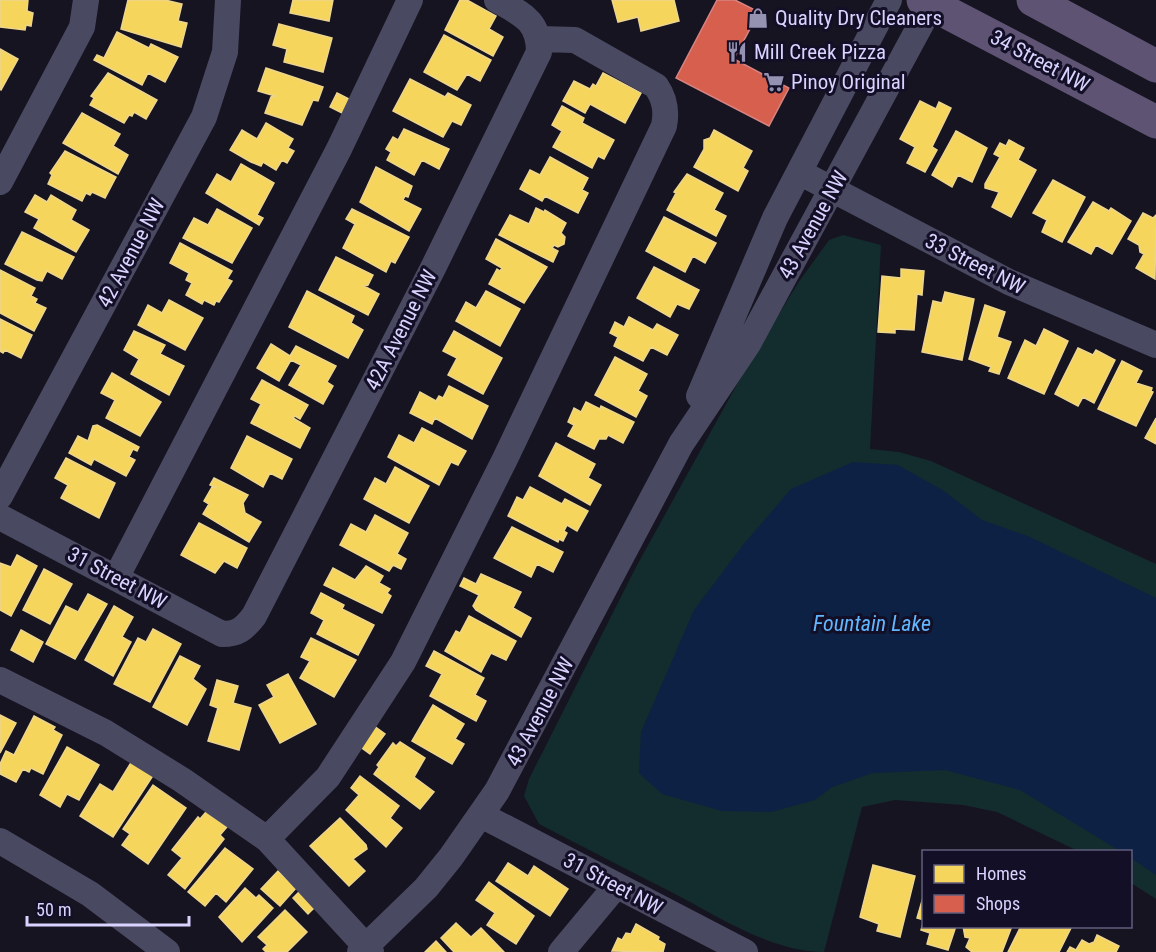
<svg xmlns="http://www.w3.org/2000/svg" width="1156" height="952" font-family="'Roboto Condensed',sans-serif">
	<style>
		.green { fill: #132c2d }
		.water { fill: #0d2144 }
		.homes { fill: #f6d55c; stroke: #edd58d; stroke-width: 1.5 }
		.shops { fill: #d6604d; stroke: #d78382; stroke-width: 1.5 }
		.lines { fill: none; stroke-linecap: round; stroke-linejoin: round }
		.minor { stroke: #4a4962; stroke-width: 26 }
		.major { stroke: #5e5373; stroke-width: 33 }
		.labels { text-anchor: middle; stroke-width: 6; stroke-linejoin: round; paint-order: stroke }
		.poi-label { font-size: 21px; fill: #d9d4ff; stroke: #130f26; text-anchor: start }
		.street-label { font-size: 21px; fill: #d9d4ff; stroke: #130f26 }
		.water-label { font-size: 22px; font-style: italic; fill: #62b6ff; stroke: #130f26 }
	</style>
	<rect width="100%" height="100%" fill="#161421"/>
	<path class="green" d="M843 235 881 245 870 449 899 452 931 461 1156 564V899L1131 883 1130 852 1078 851 997 812 963 805 895 800 862 807 824 952C772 952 719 917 675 894 629 871 584 847 539 824L524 796 529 779 636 567 746 368 798 283 829 240Z"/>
	<path class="water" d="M853 462 898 465 944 491 982 520 1030 537 1156 598V875L1131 858 1130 852 1120 851 1020 790 945 770 873 773 832 787 815 800 771 812 722 811 662 794 639 773 641 732 694 610 743 545 791 489Z"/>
	<path class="homes" d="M0 0H28L27 11 33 13 31 26 26 25 25 30 0 27Z
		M128 0H165L182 4 178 21 187 23 181 47 121 29Z
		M293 0H333L329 21 290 13Z
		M460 0H467L496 16 489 29 503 37 493 56 445 30Z
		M612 0H674L679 21 641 31 638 17 618 22Z
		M279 24 332 38 323 72 284 62 287 49 273 45Z
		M117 32 149 48 151 44 178 57 165 82 148 73 142 85 94 60 97 55 104 58Z
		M444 35 491 60 480 81 467 74 457 90 424 72Z
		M0 49 18 59 1 90 0 89Z
		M266 68 323 87 318 101 313 100 302 125 265 113 271 97 275 96 258 91Z
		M108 73 157 100 146 119 134 112 132 116 129 115 124 123 90 105 94 98 91 96Z
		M603 73 641 93 625 123 590 104 585 113 563 101 574 81 590 89 593 84 596 86Z
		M410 79 445 97 448 93 471 105 461 125 452 121 443 137 393 111Z
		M337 93 351 100 344 114 330 107Z
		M920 101 936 109 939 102 951 108 932 147 937 150 925 172 907 163 915 147 900 139Z
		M562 106 584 118 582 123 614 140 604 159 598 156 592 168 553 147 562 131 552 125Z
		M82 113 120 134 113 146 128 155 118 174 63 143Z
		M266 123 293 139 288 148 294 151 287 163 282 160 276 170 263 162 261 166 251 162 230 150 242 130 257 139Z
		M404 129 449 149 439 169 422 160 414 175 387 160 391 152 386 149 393 137 398 140Z
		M714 130 752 151 743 168 748 171 738 191 694 167 704 149V140L710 138Z
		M956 131 987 148 972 182 958 175 952 187 932 175Z
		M1009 140 1024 148 1018 160 1036 170 1011 217 992 207 999 192 985 188V184L1000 157 994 154 1000 143 1006 146Z
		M65 151 116 177 105 198 92 192 90 195 86 193 82 201 48 184 52 175 50 173Z
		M550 157 588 178 582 190 588 193 578 213 545 196 542 201 520 189 530 170 540 175Z
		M241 164 274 183 257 215 263 218 259 225 206 193 217 174 231 182Z
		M376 167 412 186 408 197 405 196 403 200 421 209 409 231 360 202Z
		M687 174 723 193 714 210 726 216 716 236 667 210 676 193 674 192Z
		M1053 180 1085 197 1062 242 1042 232 1047 220 1033 213Z
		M35 195 47 202 51 195 76 210 71 220 89 230 76 252 34 228 39 219 25 212Z
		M1093 202 1109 211 1111 208 1131 221 1112 254 1096 245 1091 254 1068 242Z
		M536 208 544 212 545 210 566 223 561 233 565 237 564 244 558 247 554 245 552 248 558 251 553 262 499 235 510 215 529 224Z
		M217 209 252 228 232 263 183 238 194 218 208 225Z
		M352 209 409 237 395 263 391 261 386 272 343 248 355 224 346 219Z
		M1143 213 1153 218 1156 215 1155 279 1136 268 1144 254 1140 252 1139 245 1128 239Z
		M664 217 716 243 705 263 693 256 685 272 646 251Z
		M22 232 74 257 62 279 47 271 42 281 37 280 5 264Z
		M496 239 547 267 524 303 489 284 497 269 500 271 502 268 486 259Z
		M180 243 232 271 227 279 232 281 219 302 216 301 214 305 204 300 202 304 186 295 192 283 186 280 189 273 170 263Z
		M336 257 373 275 368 285 364 286 379 294 368 315 319 290Z
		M654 267 699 290 689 309 677 304 670 317 637 298Z
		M901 269 924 271 922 295 917 294 914 330 895 329V333L878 332 882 276 901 278Z
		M0 270 35 288 31 296 37 299 35 303 46 308 34 331 0 313Z
		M307 291 354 316 351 323 363 330 348 358 289 327Z
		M486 291 520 309 500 346 456 321 466 302 476 308Z
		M945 292 974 299 962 360 922 352 933 301 942 303Z
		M169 300 203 318 185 350 138 325 148 305 162 313Z
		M985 305 1005 312 997 337 1011 342 999 374 989 371 991 367 969 359Z
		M629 317 653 330 657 324 678 335 667 355 651 347 643 361 614 346 618 337 610 333 615 322 624 327Z
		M0 319 32 335 21 358 5 350 3 353 0 351Z
		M1044 329 1068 341 1044 394 1008 378 1025 340 1036 346Z
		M134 331 165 345 160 354 184 366 169 395 131 374 139 359 124 350Z
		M454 331 502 358 483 394 448 375 457 358 443 351Z
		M271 344 290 356 296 346 336 366 327 382 333 386 323 404 289 385 301 365 291 360 279 381 257 368Z
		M1078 348 1093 355 1096 350 1115 360 1094 403 1083 397 1078 406 1055 394Z
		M615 357 647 374 638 391 647 396 636 417 595 395Z
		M1122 361 1142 371 1136 383 1152 388 1151 391 1153 392 1136 426 1098 409Z
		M112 373 161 402 140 436 106 418 115 400 101 393Z
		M262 380 308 405 300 419 295 416 293 418 310 428 300 448 251 423 261 404 251 399Z
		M449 386 488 406 472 439 435 418 432 424 410 413 420 392 436 401 439 396 443 398Z
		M586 402 600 409 601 406 634 422 623 443 608 435 606 439H599L594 449 568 436 574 425 568 422 574 408 581 412Z
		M1156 418V444L1145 438Z
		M97 425 139 447 137 451 133 449 129 457 135 460 126 476 94 459 91 465 69 453 78 436 88 441 93 426Z
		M422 428 466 451 458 465 451 462 439 485 388 457 399 435 414 443Z
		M247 436 292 459 282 479 270 473 263 487 231 468Z
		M556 443 595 464 588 478 601 485 590 505 539 476Z
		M66 458 115 483 99 518 61 498 68 485 55 478Z
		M395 467 429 486 409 523 364 499 375 478 386 484Z
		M214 478 248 495 243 503 245 513 261 522 249 542 203 514 209 504 204 501 212 487 217 488 210 485Z
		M530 487 562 504 565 499 588 511 577 531 567 525 564 531 567 533 563 541 559 539 558 542 508 516 517 497 523 500Z
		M375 515 408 533 397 554 406 559 401 569 393 565 389 571 340 545 351 524 366 532Z
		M199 523 247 548 237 568 224 561 215 573 181 555Z
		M512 527 563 552 553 572 537 564 531 577 494 558Z
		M17 555 37 566 11 616 0 610V563L11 567Z
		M366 566 383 576 379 583 390 589 387 593 391 596 382 613 324 585 333 568 355 580Z
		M44 569 72 584 50 624 23 610Z
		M481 574 521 592 513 608 531 618 521 637 476 610 473 606 479 595 460 586 464 578 476 584Z
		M321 593 344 605 342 609 374 625 358 655 317 634 324 620 311 613Z
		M88 594 107 604 75 659 46 644 66 606 78 612Z
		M114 606 133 617 122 637 131 642 113 676 85 660Z
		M469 616 516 641 506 660 491 653 481 672 445 651 456 631 460 633Z
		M153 629 181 644 150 702 114 684 138 638 146 642Z
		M21 630 43 642 33 662 11 650Z
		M311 638 356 660 334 697 300 678 310 661 301 657Z
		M434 651 484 678 475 695 486 701 476 721 430 696 442 674 426 666Z
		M180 656 200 666 193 679 206 689 187 725 153 707Z
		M288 674 316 724 280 743 259 705 274 697 267 685Z
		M217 680 238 686 233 703 251 708 239 750 208 741 218 708 210 705Z
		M433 705 464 724 455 739 464 744 452 764 412 741Z
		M0 715 16 723 0 753Z
		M34 716 55 727 53 730 62 735 43 774 31 768 29 772 23 769 16 782 0 774V764L6 751 14 755Z
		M370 723 385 734 370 754 355 743Z
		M400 742 425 758 414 777 434 792 420 809 374 774 379 767 377 765 393 743 396 746Z
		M67 747 99 765 79 800 67 794 60 807 40 795Z
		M132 761 154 774 113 837 80 816 100 784 113 792Z
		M360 776 399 806 390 818 402 828 386 847 346 810 359 795 351 788Z
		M153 785 186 808 148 864 122 845 130 834 123 829Z
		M206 812 227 827 220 835 224 839 185 889 168 875 182 858 172 850 198 817 200 819Z
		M340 818 366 845 367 849 353 859 365 871 349 886 310 846Z
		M225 848 253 869 226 902 216 893 205 906 188 892Z
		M508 863 528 876 534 866 568 889 550 916 496 881Z
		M873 865 915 876 900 937 877 931 879 924 860 917Z
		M278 871 296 888 280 906 261 889Z
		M489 882 534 916 516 944 487 925 495 913 476 900Z
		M305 886 320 902 308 914 293 898Z
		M245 888 256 898 259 895 273 908 242 942 219 917Z
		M924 894V920L917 918Z
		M285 910 307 932 287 952H266L263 949 267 945 258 937Z
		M924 920V926H956L948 950 927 944 930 933 921 930Z
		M456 923 471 937 481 928 504 952H454L441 938Z
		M636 924 659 937 658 940 665 944 663 952 612 951 618 938 622 940 626 933 631 934Z
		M1012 926 1002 952H972L966 947 970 938 965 937 963 926Z
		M1021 926H1072L1059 952H1008Z
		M1097 935 1119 946 1116 952H1067L1070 947 1076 950 1082 940 1089 944 1094 942Z
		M436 941 446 952H425Z"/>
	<path class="shops" d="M717 0H735L759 12 734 59 789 88 769 126 676 78Z"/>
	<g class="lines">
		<path class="minor" d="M799 172 1009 282 1156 345
			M0 182 82 27 86 0
			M699 396 775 218 889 0
			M0 496 204 117 225 52 228 0
			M0 517 222 634C238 634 244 629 254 616L433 268 539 52C539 20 521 14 497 0
			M116 578 339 149 410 0
			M0 680 106 733 182 780 267 839 371 952
			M481 815 745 952
			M267 839 328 777 403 662 505 459 664 126C667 111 665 99 656 86L575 40 539 39
			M0 841 90 894 167 952
			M360 952 426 888 451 857 497 791 681 444 748 344 934 0
			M561 952 616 886"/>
		<path class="major" d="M923 0 1156 122
			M1033 0 1156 66"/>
	</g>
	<defs>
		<g id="shop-bare" transform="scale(1.62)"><path d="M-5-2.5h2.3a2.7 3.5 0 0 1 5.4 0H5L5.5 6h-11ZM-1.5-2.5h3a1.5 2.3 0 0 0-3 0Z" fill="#9591b1" stroke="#130f26" stroke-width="2.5" paint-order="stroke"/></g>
		<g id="restaurant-bare" transform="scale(1.62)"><path d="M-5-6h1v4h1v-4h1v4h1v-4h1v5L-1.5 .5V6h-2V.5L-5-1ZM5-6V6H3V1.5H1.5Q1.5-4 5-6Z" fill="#9591b1" stroke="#130f26" stroke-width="2.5" paint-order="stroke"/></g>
		<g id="supermarket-bare" transform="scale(1.62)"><path d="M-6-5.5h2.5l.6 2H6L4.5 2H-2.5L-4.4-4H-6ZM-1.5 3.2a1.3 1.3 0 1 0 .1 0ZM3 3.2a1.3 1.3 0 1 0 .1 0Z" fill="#9591b1" stroke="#130f26" stroke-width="2.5" paint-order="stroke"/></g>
	</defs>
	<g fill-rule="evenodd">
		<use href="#shop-bare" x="758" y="18"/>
		<use href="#restaurant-bare" x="737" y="52"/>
		<use href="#supermarket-bare" x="774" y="82"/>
	</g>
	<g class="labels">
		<g class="poi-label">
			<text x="775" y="25">Quality Dry Cleaners</text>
			<text x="754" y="59">Mill Creek Pizza</text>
			<text x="791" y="89">Pinoy Original</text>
		</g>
		<g class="street-label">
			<text transform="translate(1040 61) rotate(28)" y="7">34 Street NW</text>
			<text transform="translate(813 225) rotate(-61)" y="7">43 Avenue NW</text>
			<text transform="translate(131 253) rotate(-62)" y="7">42 Avenue NW</text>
			<text transform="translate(975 264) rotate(27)" y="7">33 Street NW</text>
			<text transform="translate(401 330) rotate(-63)" y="7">42A Avenue NW</text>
			<text transform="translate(117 578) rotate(28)" y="7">31 Street NW</text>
			<text transform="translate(540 712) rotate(-62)" y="7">43 Avenue NW</text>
			<text transform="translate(613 884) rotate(28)" y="7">31 Street NW</text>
		</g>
		<g class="water-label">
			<text x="872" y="631">Fountain Lake</text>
		</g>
	</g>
	<rect x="922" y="850" width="210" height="78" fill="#130f26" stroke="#625e7d" stroke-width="1.5"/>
	<rect x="934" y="865" width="30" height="18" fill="#f6d55c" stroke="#625e7d" stroke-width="1.5"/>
	<text x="976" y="880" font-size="18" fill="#d9d4ff">Homes</text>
	<rect x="934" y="895" width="30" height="18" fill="#d6604d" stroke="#625e7d" stroke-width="1.5"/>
	<text x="976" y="910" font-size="18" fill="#d9d4ff">Shops</text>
	<path d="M27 916v9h162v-9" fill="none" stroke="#d9d4ff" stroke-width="3"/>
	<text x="36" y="916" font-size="18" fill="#d9d4ff" stroke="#130f26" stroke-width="4.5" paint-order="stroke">50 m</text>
</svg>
